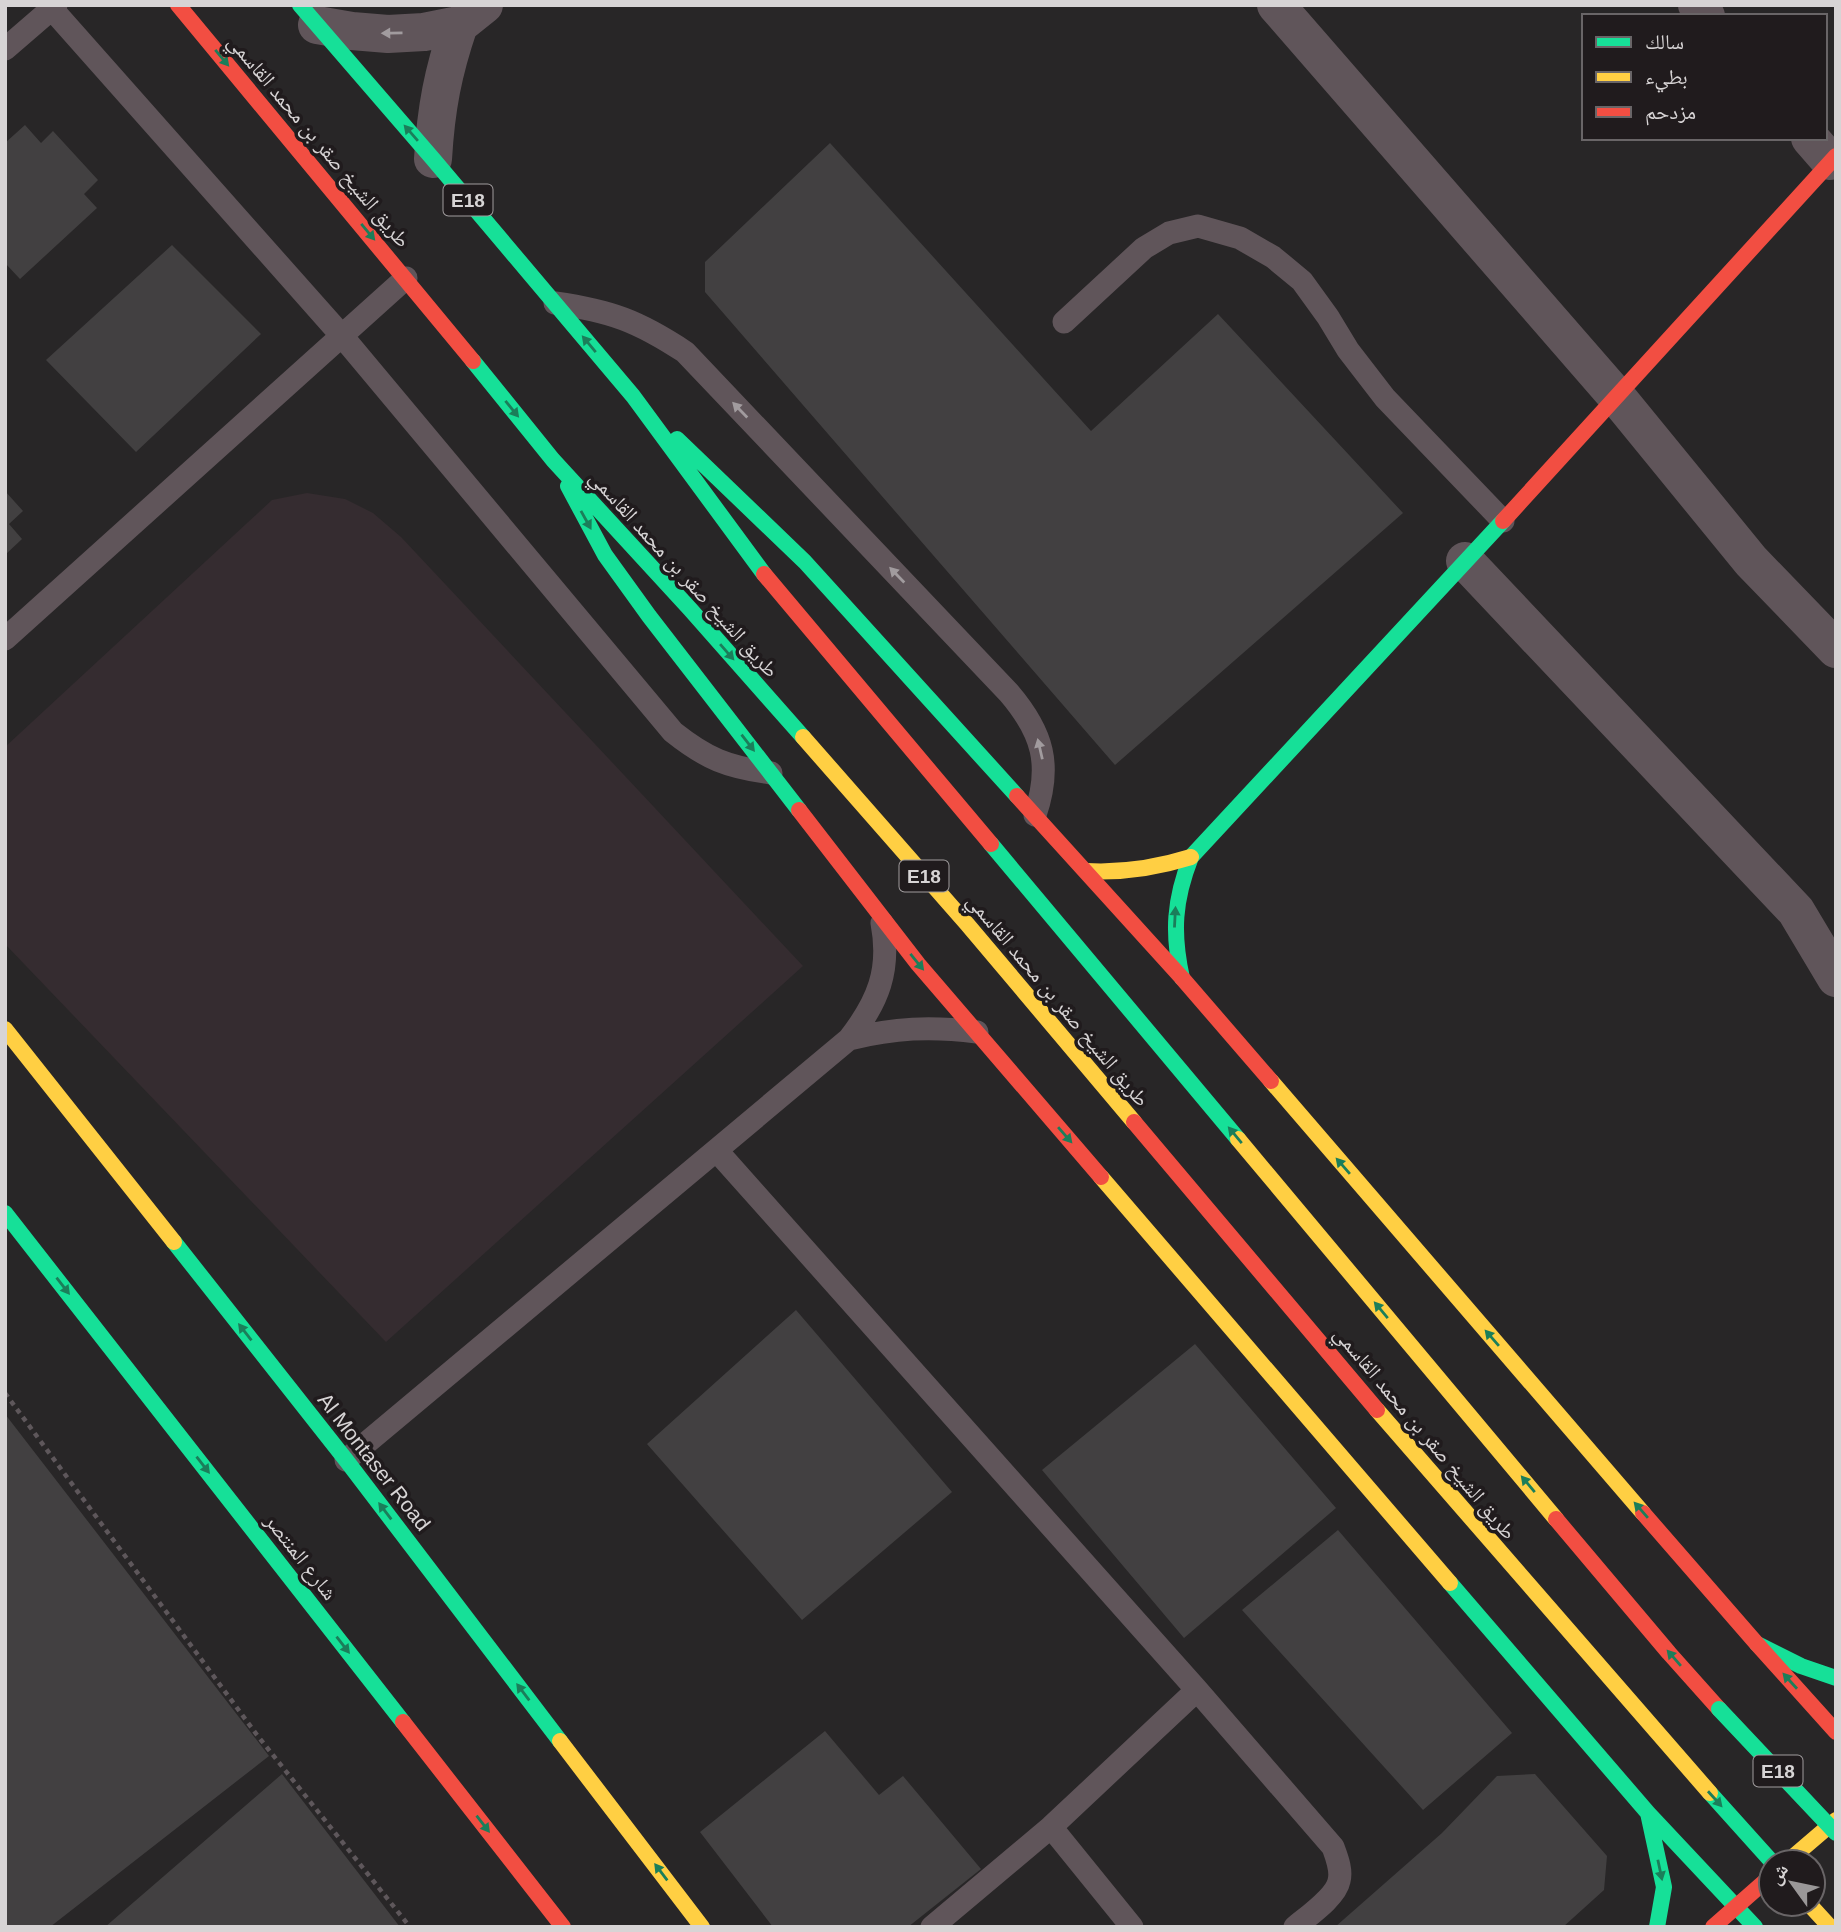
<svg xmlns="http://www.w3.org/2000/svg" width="1841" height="1932" font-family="Arial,'Noto Naskh Arabic',sans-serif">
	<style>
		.built { fill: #352c30 }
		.building { fill: #424041 }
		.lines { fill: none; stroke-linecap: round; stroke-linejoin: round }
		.path { stroke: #5e575b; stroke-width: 4.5; stroke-dasharray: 5 5; stroke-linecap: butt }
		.lane { stroke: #60555a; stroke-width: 23 }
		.street { stroke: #60555a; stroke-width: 38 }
		.fast { stroke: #16e098; stroke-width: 16 }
		.slow { stroke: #ffcf43; stroke-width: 16 }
		.jam { stroke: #f24e42; stroke-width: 16 }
		.fast-bridge { stroke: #16e098; stroke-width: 16 }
		.oneway { fill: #a19b9e }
		.oneway2 { fill: #1b7e5a }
		.labels { text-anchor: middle; stroke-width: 7; stroke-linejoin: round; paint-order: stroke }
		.shield { fill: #201b1d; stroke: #a09c9e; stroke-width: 2 }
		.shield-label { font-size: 19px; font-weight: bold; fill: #d7d4d5 }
		.street-label { font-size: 21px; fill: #d7d4d5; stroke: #201b1d }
	</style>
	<rect width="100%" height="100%" fill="#282627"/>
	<path class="built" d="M307 493 345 499 373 513 401 537 803 966 386 1342 5 944V747L272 500Z"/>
	<path class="building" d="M25 125 41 143 53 131 98 180 84 194 97 208 20 279 5 263V143Z
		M830 143 1091 431 1218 314 1403 513 1115 765 705 292V262Z
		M172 245 261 334 136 452 46 360Z
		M5 491 23 511 9 524 22 539 5 555Z
		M796 1310 952 1492 802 1620 647 1444Z
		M1195 1344 1336 1508 1184 1638 1042 1470Z
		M5 1414 269 1756 50 1927H5Z
		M1338 1530 1512 1733 1423 1810 1242 1610Z
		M825 1731 879 1795 903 1776 981 1869 908 1927H773L700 1832Z
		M282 1774 400 1927H105Z
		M1535 1774 1607 1856 1604 1890 1563 1927H1335L1442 1833 1497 1776Z"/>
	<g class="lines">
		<path class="path" d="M5 1393 257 1735 410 1927"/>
		<path class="lane" d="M52 9 342 336 673 732C707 759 727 767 771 773
			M5 49 56 5
			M555 303C611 311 638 321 685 352L1009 693C1043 733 1052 765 1035 815
			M1064 322 1144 248 1169 233 1198 226 1240 238 1273 257 1302 281 1328 317 1348 350 1385 398 1503 521
			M5 639 406 278
			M849 1039C895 1028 930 1026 977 1032
			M717 1151 1197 1690 1333 1847C1337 1858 1342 1870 1339 1881 1336 1897 1308 1916 1295 1927
			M346 1460 849 1039C878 1002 891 970 882 923
			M1051 1827 1132 1927
			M932 1927 1051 1827 1197 1690"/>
		<path class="street" d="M1276 5 1617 397 1751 561 1836 649
			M1697 5 1706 16
			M317 25 352 31 388 34 424 32 459 25 484 5
			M1810 138 1830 161
			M433 159C436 108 443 72 459 25
			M1465 561 1796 911 1836 978"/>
		<path class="fast" d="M300 5 433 159 633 396 764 574
			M473 361 553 460 690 609 803 737
			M677 439 805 562 1017 796
			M568 486 605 555 649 616 799 810
			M991 844 1238 1139
			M1182 978C1172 933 1174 900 1191 857L1503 521
			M5 1213 403 1722
			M174 1242 346 1460 560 1741
			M1450 1583 1648 1813 1755 1927
			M1757 1644 1801 1666 1836 1678
			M1710 1793 1772 1862
			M1648 1813 1664 1887 1657 1927"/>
		<path class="slow" d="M803 737 967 924 1134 1122
			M1086 871C1122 873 1156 868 1191 857
			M5 1029 174 1242
			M1271 1081 1643 1513
			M1238 1139 1556 1519
			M1101 1177 1450 1583
			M1377 1410 1710 1793
			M560 1741 702 1927
			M1787 1862 1836 1820
			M1809 1904 1830 1927"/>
		<path class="jam" d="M178 5 473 361
			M1503 521 1836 156
			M764 574 991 844
			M1017 796 1182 978 1271 1081
			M799 810 918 964 1101 1177
			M1134 1122 1377 1410
			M1643 1513 1757 1644 1836 1732
			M1556 1519 1669 1653 1719 1709
			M403 1722 563 1927
			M1713 1927 1771 1876"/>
		<path class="fast-bridge" d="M1719 1709 1836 1833"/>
	</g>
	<defs><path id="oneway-solid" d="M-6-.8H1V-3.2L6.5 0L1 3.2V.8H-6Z" transform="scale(1.75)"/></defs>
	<g class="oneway">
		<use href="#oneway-solid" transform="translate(392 33) rotate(179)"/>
		<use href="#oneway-solid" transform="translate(740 410) rotate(-134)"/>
		<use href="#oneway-solid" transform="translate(897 575) rotate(-134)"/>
		<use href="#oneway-solid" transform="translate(1040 749) rotate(-103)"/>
	</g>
	<g class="oneway2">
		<use href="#oneway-solid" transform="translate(222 58) rotate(50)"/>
		<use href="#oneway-solid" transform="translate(411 133) rotate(-131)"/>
		<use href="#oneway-solid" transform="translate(368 232) rotate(50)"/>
		<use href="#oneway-solid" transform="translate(589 344) rotate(-130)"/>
		<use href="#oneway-solid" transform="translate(512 409) rotate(51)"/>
		<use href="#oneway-solid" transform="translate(586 520) rotate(61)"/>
		<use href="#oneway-solid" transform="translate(727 652) rotate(49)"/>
		<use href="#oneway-solid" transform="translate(748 743) rotate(52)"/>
		<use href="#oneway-solid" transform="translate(1175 917) rotate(-87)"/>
		<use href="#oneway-solid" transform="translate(917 962) rotate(51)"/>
		<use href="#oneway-solid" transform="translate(1065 1135) rotate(49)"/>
		<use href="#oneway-solid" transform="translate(1235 1135) rotate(-130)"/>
		<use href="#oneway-solid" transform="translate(1343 1166) rotate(-131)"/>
		<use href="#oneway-solid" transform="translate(63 1286) rotate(52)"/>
		<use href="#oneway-solid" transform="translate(1381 1310) rotate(-130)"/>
		<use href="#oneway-solid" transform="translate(245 1332) rotate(-128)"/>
		<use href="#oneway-solid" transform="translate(1492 1338) rotate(-131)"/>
		<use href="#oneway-solid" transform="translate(203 1465) rotate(52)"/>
		<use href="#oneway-solid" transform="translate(1528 1484) rotate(-130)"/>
		<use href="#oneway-solid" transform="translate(1641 1510) rotate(-131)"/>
		<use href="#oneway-solid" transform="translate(385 1511) rotate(-127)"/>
		<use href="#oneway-solid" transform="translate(343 1645) rotate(52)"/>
		<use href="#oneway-solid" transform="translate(1674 1658) rotate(-131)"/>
		<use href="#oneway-solid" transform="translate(1790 1681) rotate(-132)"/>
		<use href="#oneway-solid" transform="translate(523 1692) rotate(-127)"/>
		<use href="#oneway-solid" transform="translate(1715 1799) rotate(48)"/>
		<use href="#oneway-solid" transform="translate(483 1824) rotate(52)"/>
		<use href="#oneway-solid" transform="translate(1660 1870) rotate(78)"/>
		<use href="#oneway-solid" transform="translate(661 1872) rotate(-127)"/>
	</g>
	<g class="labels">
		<g class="shield">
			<rect x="443.5" y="184.5" width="49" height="31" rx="5"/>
			<rect x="899.5" y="860.5" width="49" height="31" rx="5"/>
			<rect x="1753.5" y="1755.5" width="49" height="31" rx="5"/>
		</g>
		<g class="shield-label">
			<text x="468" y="207">E18</text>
			<text x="924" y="883">E18</text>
			<text x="1778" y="1778">E18</text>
		</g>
		<g class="street-label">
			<text transform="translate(319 141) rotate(50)" y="7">طريق الشيخ صقر بن محمد القاسمي</text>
			<text transform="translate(684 574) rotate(48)" y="7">طريق الشيخ صقر بن محمد القاسمي</text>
			<text transform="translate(1058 1000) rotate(50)" y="7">طريق الشيخ صقر بن محمد القاسمي</text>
			<text transform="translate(1425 1433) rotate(50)" y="7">طريق الشيخ صقر بن محمد القاسمي</text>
			<text transform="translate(374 1462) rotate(52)" y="7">Al Montaser Road</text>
			<text transform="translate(301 1557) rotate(52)" y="7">شارع المنتصر</text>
		</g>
	</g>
	<rect width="1841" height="1932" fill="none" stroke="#d7d4d5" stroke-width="14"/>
	<rect x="1582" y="14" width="245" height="126" fill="#201b1d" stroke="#696567" stroke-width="2"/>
	<rect x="1596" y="37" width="35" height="10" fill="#16e098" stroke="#696567" stroke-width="2"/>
	<text x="1645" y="49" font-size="21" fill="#d7d4d5">سالك</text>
	<rect x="1596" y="72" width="35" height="10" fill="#ffcf43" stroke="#696567" stroke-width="2"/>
	<text x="1645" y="84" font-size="21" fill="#d7d4d5">بطيء</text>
	<rect x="1596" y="107" width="35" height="10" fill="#f24e42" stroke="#696567" stroke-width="2"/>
	<text x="1645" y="119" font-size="21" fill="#d7d4d5">مزدحم</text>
	<g transform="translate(1792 1883) rotate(303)"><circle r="33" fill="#201b1d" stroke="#696567" stroke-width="2"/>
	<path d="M0-5L12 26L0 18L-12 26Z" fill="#9a9798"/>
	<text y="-10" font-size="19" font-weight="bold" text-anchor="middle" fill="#d7d4d5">ش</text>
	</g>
</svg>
